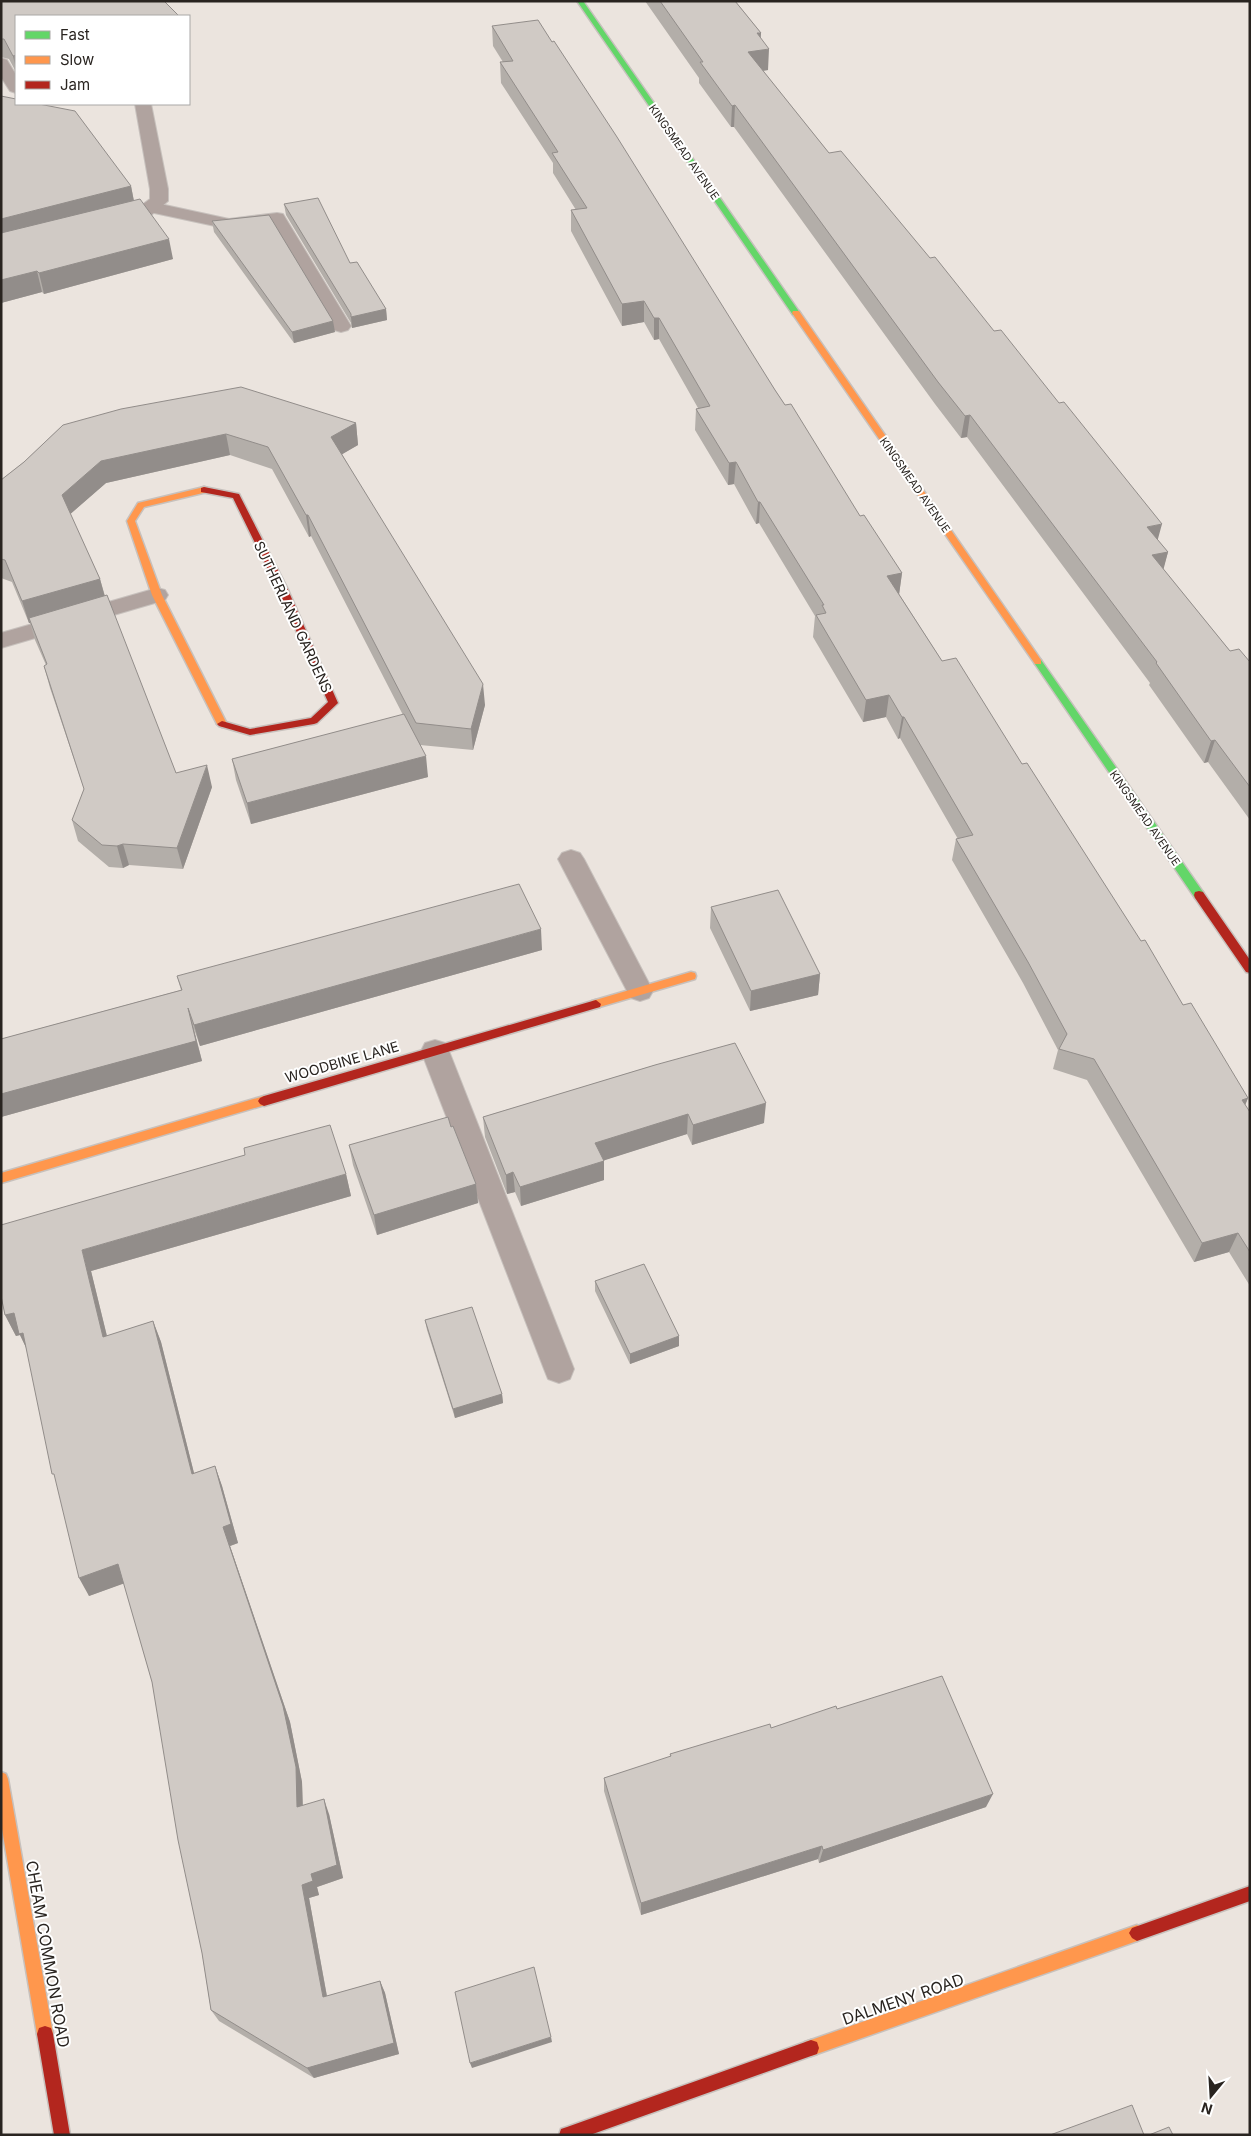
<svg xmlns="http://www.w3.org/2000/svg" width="1251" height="2136" font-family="Inter,sans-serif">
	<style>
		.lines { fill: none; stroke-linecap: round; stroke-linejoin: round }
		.lane-casing { stroke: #c7c1bd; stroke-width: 2 }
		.street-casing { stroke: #c7c1bd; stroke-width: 2 }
		.fast-casing { stroke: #c7c1bd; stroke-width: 3 }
		.slow-casing { stroke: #c7c1bd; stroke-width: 3 }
		.jam-casing { stroke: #c7c1bd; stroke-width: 3 }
		.lane { fill: #b0a39f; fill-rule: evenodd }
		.street { fill: #b0a39f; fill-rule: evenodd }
		.fast { fill: #63d668; fill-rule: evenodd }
		.slow { fill: #ff974d; fill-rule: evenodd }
		.jam { fill: #b3261e; fill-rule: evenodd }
		.wall { fill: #b3aea9 }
		.shaded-wall { fill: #928d8a }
		.building { fill: #d0cac5; stroke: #928d8a }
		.labels { text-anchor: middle; stroke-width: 4; stroke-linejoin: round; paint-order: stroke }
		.far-street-label { font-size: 11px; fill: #292420; stroke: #fff }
		.street-label { font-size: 14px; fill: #292420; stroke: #fff }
		.near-street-label { font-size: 16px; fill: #292420; stroke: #fff }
	</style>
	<rect width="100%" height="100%" fill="#ebe4de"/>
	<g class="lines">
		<g class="lane-casing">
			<path id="lane" d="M1 58 7 60 16 75V93L10 91 1 77Z
				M151 202 229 219 277 213 283 214 351 326 348 330 341 332 334 330 272 224 229 229 145 211 142 207 145 203Z
				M435 1040 445 1043 449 1051 574 1369 570 1379 559 1383 548 1379 544 1369 421 1051 425 1043Z"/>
		</g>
		<g class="street-casing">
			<path id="street" d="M135 104H151L168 189V201L150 216 112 225 106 224 103 220 106 216 138 208 150 199V189Z
				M157 588 165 590 168 595 165 600 1 648V633Z
				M571 850 580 853 584 859 653 991 649 998 640 1001 631 998 627 991 558 859 562 853Z"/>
		</g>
		<g class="fast-casing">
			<path id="fast" d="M577 1H583L800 313 799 315H793Z
				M1038 659 1041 660 1203 892 1204 895 1203 898H1195L1035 664V660Z"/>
		</g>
		<g class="slow-casing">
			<path id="slow" d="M793 311H799L1041 660V664H1035L792 313Z
				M204 487 207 488V492L144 507 135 521 162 595 227 724 222 727 217 724 152 595 127 521 138 503Z
				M691 972 695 973 696 976 695 979 596 1008 591 1004 592 1001Z
				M264 1096 268 1098 270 1101 268 1104 1 1183V1173Z
				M1 1772 6 1774 8 1779 53 2034 51 2040 45 2042 39 2040 37 2034 1 1823Z
				M1137 1925 1142 1928 1145 1933 1142 1938 1137 1941 811 2056 805 2054 803 2048 805 2042 811 2040Z"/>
		</g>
		<g class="jam-casing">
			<path id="jam" d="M204 487 239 494 288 590 338 703 317 723 314 724 250 735 219 726 217 724 222 721 250 729 311 718 328 702 278 590 233 498 201 492V488Z
				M1199 891 1203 892 1250 960V973L1246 972 1195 898 1194 895 1195 892Z
				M596 1000 601 1004 600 1007 264 1106 260 1104 258 1101 260 1098 264 1096Z
				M1250 1886V1901L1137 1941 1132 1938 1129 1933 1132 1928Z
				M45 2026 51 2028 53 2034 70 2135H54L37 2034 39 2028Z
				M811 2040 817 2042 819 2048 817 2054 811 2056 590 2135H559L561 2129 567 2127Z"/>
		</g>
		<use href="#lane" class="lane"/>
		<use href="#street" class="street"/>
		<use href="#fast" class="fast"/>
		<use href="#slow" class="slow"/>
		<use href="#jam" class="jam"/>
	</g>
	<path class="wall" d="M1 1 16 16V72L9 59 1 57Z
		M645 1H735L761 33 760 38 768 70 763 71 829 153 1168 552 1163 569 1230 651 1250 662V820L1208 762 1204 763 1149 685 1150 683 967 437 961 438 935 404 734 127H731L699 83V78Z
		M492 26 552 42 775 390 860 516 902 573 899 594 942 661 1022 764 1183 1005 1248 1098 1245 1105 1250 1112V1286L1229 1252 1194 1262 1087 1080 1053 1069 1058 1050 1023 983 952 860 956 839H958L900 738 898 739 886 717 863 722 813 637 815 616 759 523 756 524 734 484 728 485 695 430 696 409 698 408 659 339 654 340 644 322 622 326 571 231V210H576L553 173V163L501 83 500 62H503L493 46Z
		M1 96 131 186 134 201 173 259 44 294 42 292 1 303Z
		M284 204 350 263 386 309 387 320 352 328 351 323 286 215Z
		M212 221 335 332 294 343 214 232Z
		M356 423 358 445 342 454 485 705 473 750 420 745 428 777 251 824 236 780 232 759 403 715 311 536 309 537 272 469 230 455 106 483 70 514 100 579 105 596 176 773 212 787 183 869 129 865 123 868 109 867 78 841 72 820 84 789 50 688 44 666 46 665 35 640 30 623H29L12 582 1 578V480L24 462 63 425Z
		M711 907 820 974 818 995 750 1011 710 928Z
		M542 950 200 1046 194 1029 202 1061 1 1117V1039L181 990 177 976Z
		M655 1065 764 1123 692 1145 687 1134 604 1160V1180L521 1206 515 1192 507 1194 485 1137 483 1117Z
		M451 1127 476 1184 478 1203 377 1235 353 1165 349 1145Z
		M346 1174 351 1196 91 1271 107 1336 153 1321 161 1342 194 1473 215 1466 222 1486 238 1543 230 1546 290 1722 302 1782 303 1805 329 1814 343 1878 317 1887 319 1895 309 1898 327 1996 380 1981 385 1993 399 2054 314 2078 219 2021 211 2010 202 1953 152 1682 124 1583 89 1596 27 1349 20 1335 16 1336 5 1315 1 1296Z
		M595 1281 679 1346 630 1364 595 1291Z
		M425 1320 502 1394 503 1403 455 1418 427 1330Z
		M837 1709 986 1807 819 1863 818 1859 641 1915 604 1791V1778L670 1757V1754L771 1728Z"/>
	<path class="shaded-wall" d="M757 33H761L760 50 769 49 768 70 747 73 748 52Z
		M16 55V69L13 56Z
		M735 105 734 127H731L732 106Z
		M131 186 135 207 1 241V219Z
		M169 239 173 259 44 294 39 273Z
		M37 271 42 292 1 303V280Z
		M644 301V322L622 326V304Z
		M386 309 387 320 352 328 351 317Z
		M654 318H659V339L654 340Z
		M333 321 335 332 294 343 292 332Z
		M970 415 967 437 961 438 965 416Z
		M356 423 358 445 334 459 331 437Z
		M226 434 230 455 106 483 67 517 62 495 101 461Z
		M736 462 734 484 728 485 729 463Z
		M758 502H760L759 523 756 524Z
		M306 515H308L311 536 309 537Z
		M1162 524 1156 546 1147 527Z
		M1168 552 1162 575 1152 555Z
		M902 573 899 595 887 576Z
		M100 579 106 601 29 618 30 623H29L22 601Z
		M483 684 485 705 473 750 471 729Z
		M889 695 886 717 863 722 866 700Z
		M902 717H904L900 738 898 739Z
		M1215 740 1208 762 1204 763 1211 741Z
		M426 756 428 777 251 824 247 803Z
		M207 765 212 787 183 869 177 848Z
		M123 844 129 865 123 868 117 846Z
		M541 929 542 950 200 1046 194 1025Z
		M820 974 818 995 750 1011 751 991Z
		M188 1008 202 1061 1 1117V1094Z
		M1248 1098 1240 1118 1242 1100Z
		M766 1103 764 1123 692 1145 693 1125Z
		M688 1114 687 1134 596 1163 595 1143Z
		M604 1161V1180L521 1206 520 1187Z
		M513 1172 515 1192 507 1194 506 1175Z
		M346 1174 351 1196 91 1271 112 1357 103 1337 82 1250Z
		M476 1184 478 1203 377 1235 374 1215Z
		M1238 1233 1229 1252 1194 1262 1202 1243Z
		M14 1313 33 1353 29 1354 20 1335 16 1336 5 1315Z
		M153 1321 161 1342 199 1493 192 1474Z
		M679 1336V1346L630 1364V1354Z
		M502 1394 503 1403 455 1418 453 1409Z
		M215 1466 222 1486 238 1543 230 1546 290 1722 302 1782 303 1822 297 1807 223 1527Z
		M118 1564 128 1582 89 1596 79 1578Z
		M993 1794 986 1807 819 1863 823 1850Z
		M324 1799 329 1814 343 1878 317 1887 319 1895 309 1898 329 2008 323 1997 302 1885 311 1874Z
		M822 1846 818 1859 641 1915V1903Z
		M380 1981 385 1993 399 2054 314 2078 307 2068Z
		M551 2037 552 2042 472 2068 470 2063Z"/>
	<path class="building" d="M1 1H164L179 16H16V55L13 56 4 39H1Z
		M660 1H735L761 33H757L769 49 748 52 829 153 841 151 930 258 935 257 994 331 1001 330 1059 403 1064 402 1162 524 1147 527 1168 552 1152 555 1230 651 1239 649 1250 662V787L1215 740 1211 741 1156 663 1157 662 970 415 965 416 938 382 735 105 732 106 700 62H703Z
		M538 20 552 42 554 41 617 137 775 390 785 405 791 404 860 516 864 515 902 573 887 576 942 661 956 658 1022 764 1027 763 1141 941 1145 940 1183 1005 1191 1003 1248 1098 1242 1100 1250 1112V1252L1238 1233 1202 1243 1094 1059 1059 1049 1067 1034 1028 962 956 839 973 835 904 717H902L889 695 866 700 816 615 826 613 822 605H824L760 502H758L736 462 729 463 696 409 710 406 659 318H654L644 301 622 304 571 210 587 208 552 153 558 152 500 62 513 61 492 26Z
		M1 96 16 99V104H39L75 111 131 186 1 219Z
		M318 198 350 263 357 262 386 309 351 317V314L284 204Z
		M140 199 169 239 39 273 37 271 1 280V233Z
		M269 215 333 321 292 332 212 221Z
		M241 387 356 423 331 437 483 684 471 729 416 723 308 515H306L268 447 226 434 101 461 62 495 100 579 22 601 5 560 1 559V480L24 462 63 425 121 409Z
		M107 595 176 773 207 765 177 848 123 844 117 846 102 845 72 820 84 789 44 666 47 664 29 618Z
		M404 714 426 756 247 803 232 759Z
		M519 884 541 929 194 1025 188 1008 196 1041 1 1094V1039L182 990 177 976Z
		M778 890 820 974 751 991 711 907Z
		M735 1043 766 1103 693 1125 688 1114 595 1143 604 1161 520 1187 513 1172 506 1175 483 1117 655 1065Z
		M448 1117 451 1127 453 1126 476 1184 374 1215 349 1145Z
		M330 1125 346 1174 82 1250 103 1337 153 1321 192 1474 215 1466 231 1524 223 1527 283 1706 296 1767 297 1807 324 1799 337 1865 311 1874 313 1881 302 1885 323 1997 380 1981 394 2043 307 2068 211 2010 202 1953 178 1840 152 1682 118 1564 79 1578 54 1474H52L23 1333 19 1334 14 1313 5 1315 1 1296V1225L245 1155 244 1148Z
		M644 1264 679 1336 630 1354 595 1281Z
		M472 1307 502 1394 453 1409 425 1320Z
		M942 1676 993 1794 823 1850 822 1846 641 1903 604 1778 671 1756 670 1754 770 1724 771 1728 836 1706 837 1709Z
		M534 1967 551 2037 470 2063 455 1992Z
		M1132 2105 1144 2135H1050Z
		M1169 2127 1173 2135H1149Z"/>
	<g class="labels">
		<g class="far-street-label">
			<text transform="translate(684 152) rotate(55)" y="4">KINGSMEAD AVENUE</text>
			<text transform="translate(915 485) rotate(55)" y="4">KINGSMEAD AVENUE</text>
			<text transform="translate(1145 818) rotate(55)" y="4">KINGSMEAD AVENUE</text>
		</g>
		<g class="street-label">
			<text transform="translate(293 617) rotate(65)" y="5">SUTHERLAND GARDENS</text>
			<text transform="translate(342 1062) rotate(-16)" y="5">WOODBINE LANE</text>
		</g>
		<g class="near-street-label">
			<text transform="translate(48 1954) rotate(80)" y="6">CHEAM COMMON ROAD</text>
			<text transform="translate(903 1999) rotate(-19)" y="6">DALMENY ROAD</text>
		</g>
	</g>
	<rect width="1251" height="2136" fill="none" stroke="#292420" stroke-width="5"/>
	<rect x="15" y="15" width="175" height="90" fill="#ffffff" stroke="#a9a7a6"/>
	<rect x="25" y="31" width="25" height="8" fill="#63d668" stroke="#a9a7a6"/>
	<text x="60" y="40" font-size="15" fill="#292420">Fast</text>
	<rect x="25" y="56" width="25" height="8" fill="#ff974d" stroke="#a9a7a6"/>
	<text x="60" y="65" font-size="15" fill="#292420">Slow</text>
	<rect x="25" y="81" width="25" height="8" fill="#b3261e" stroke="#a9a7a6"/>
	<text x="60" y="90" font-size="15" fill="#292420">Jam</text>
	<g transform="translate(1211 2096) rotate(198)" stroke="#ffffff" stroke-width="4" paint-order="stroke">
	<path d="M0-4L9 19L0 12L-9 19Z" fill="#292420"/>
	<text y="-8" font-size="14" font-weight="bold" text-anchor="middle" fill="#292420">N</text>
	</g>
</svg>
